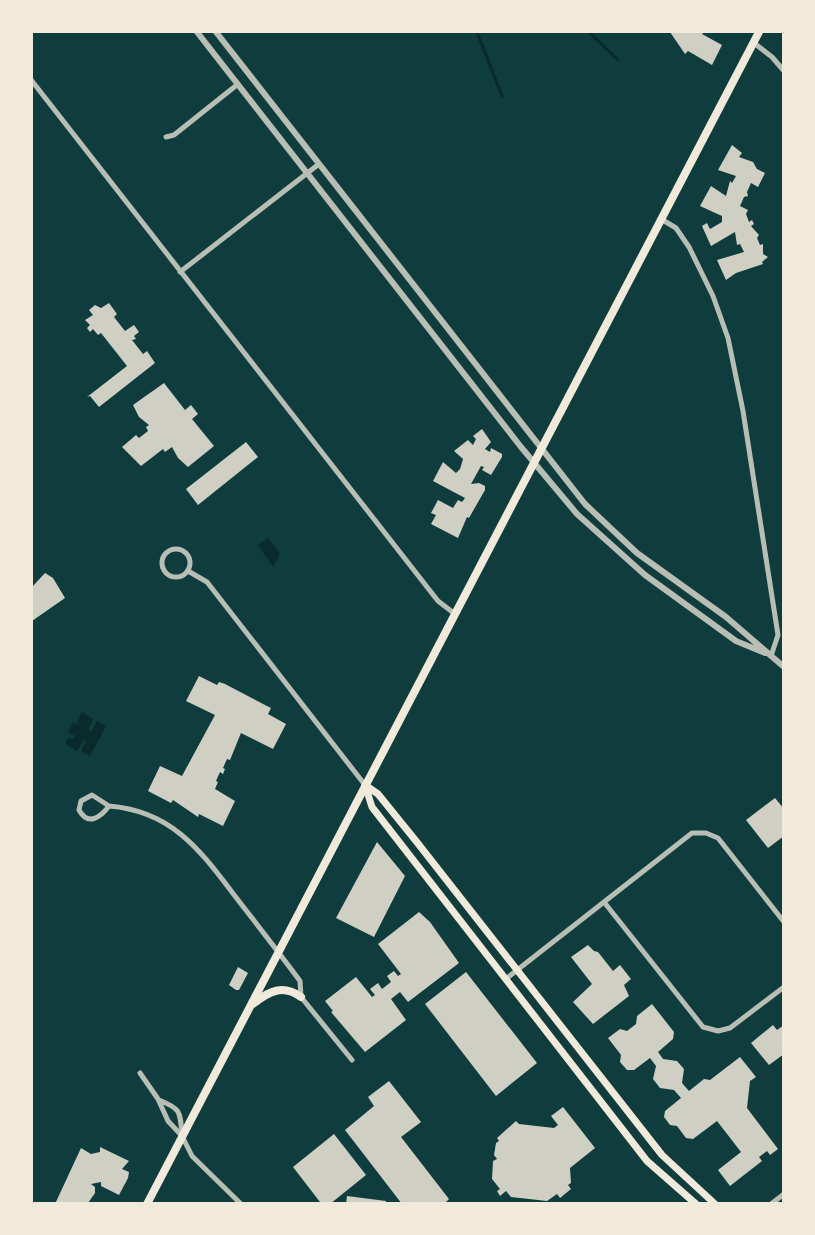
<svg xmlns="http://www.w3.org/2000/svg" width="815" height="1235" font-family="'Public Sans',sans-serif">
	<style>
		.water { fill: #0a2a2b }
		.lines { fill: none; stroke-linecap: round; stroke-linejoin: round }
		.stream { stroke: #0a2a2b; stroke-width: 3 }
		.building { fill: #cfcfc3 }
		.minor { stroke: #b8beb3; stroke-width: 5 }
		.tertiary { stroke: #b8beb3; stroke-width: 6 }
		.secondary { stroke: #f1e9da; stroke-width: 7 }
		.primary { stroke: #f1e9da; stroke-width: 8 }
	</style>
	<rect width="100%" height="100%" fill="#0f3d3e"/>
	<path class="water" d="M268 538 280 554 273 567 258 545Z
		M82 712 93 719 88 730 91 732 97 721 106 726 90 756 81 751 86 741 84 739 77 751 65 744 69 737 73 739 75 736 68 732 73 722 80 725 77 721Z"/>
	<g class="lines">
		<path class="stream" d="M477 32 502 96
			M589 32 618 60"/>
	</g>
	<path class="building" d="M670 32H704L702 34 722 45 712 65 688 51 685 54Z
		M732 145 742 153 739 157 753 162 757 169 765 173 758 187 751 183 747 192 748 196 744 197 740 206 748 210 746 214 749 222 752 220 754 224 751 226 759 235 757 238 760 245 763 244V254L768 257 762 262 763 264 736 273 726 280 717 260 744 252 740 244 737 245 735 232 711 246 702 226 707 223 710 229 722 222V216L700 206 711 186 726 196 730 181 732 183 736 176 718 170Z
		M109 303 117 314 114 317 125 331 134 325 139 332 134 336 136 339 132 340 143 354 147 351 155 363 99 407 90 396 87 397 127 366 101 333 98 335 93 329 90 332 87 328 90 325 85 320 93 315 89 310 95 305 101 308Z
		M164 383 185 410 191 405 198 414 192 419 214 446 188 467 178 458 172 447 165 452 163 449 141 466 122 447 136 435 139 438 148 431 146 427 149 425 139 417 133 405Z
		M482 429 491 442 485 449 490 452 491 448 502 454V457L491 475 482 470 484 467 481 466 471 484 479 483 485 486V490L469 518 467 517 458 538 431 524 436 515 431 513 438 500 453 508 458 500 462 502 465 498 433 481 443 462 456 473 460 469 463 459 454 451 468 440 473 445 476 439 473 436Z
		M246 442 258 457 198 505 186 489Z
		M45 573 53 578 65 598 32 621V587Z
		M199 676 217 685 219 682 225 684 265 705 271 708 268 714 286 724 273 749 241 733 230 760 227 759 223 768 225 769 223 774 220 772 216 781 218 782 215 789 235 801 223 826 199 814 198 817 173 800 171 803 148 791 160 766 182 776 215 715 186 701Z
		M775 798 784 809V836L768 848 746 820Z
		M377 842 405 876 374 937 336 918Z
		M419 912 430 922 459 963 408 1002 400 992 391 999 406 1020 365 1052 331 1012 333 1011 325 1001 356 977 372 997 375 995 370 989 378 983 382 989 391 982 387 976 394 971 398 976 401 974 378 944Z
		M588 945 594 951 598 952 613 971 620 965 631 979 624 985 629 996 593 1024 573 1002 592 984 571 957Z
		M238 967 248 973 239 990H236L229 985Z
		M466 972 537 1063 496 1096 425 1004Z
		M652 1004 674 1032 673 1039 658 1052 663 1059 677 1061 684 1069 682 1083 689 1091 704 1079 710 1080 740 1057 756 1077 750 1081 747 1108 778 1149 770 1155 767 1151 759 1157 762 1161 730 1186 718 1170 741 1152 717 1121 693 1139 686 1138 677 1126 670 1125 664 1117 665 1111 681 1098 674 1090 660 1088 653 1079 656 1066 650 1058 634 1070H627L620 1062 621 1055 608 1038 620 1029 627 1031 636 1024 637 1016Z
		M773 1025 777 1030 784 1025V1054L769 1065 751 1043Z
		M389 1081 421 1122 401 1137 449 1199 444 1204H402L345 1130 374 1106 368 1097Z
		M563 1107 595 1148 570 1168 571 1183 568 1185 571 1189 560 1198 557 1194 547 1201 511 1197 506 1191 500 1196 497 1191 500 1189 492 1179 493 1161 497 1159 494 1155 496 1143 499 1141 497 1138 516 1121 519 1124 554 1128 558 1125 551 1116Z
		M334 1134 366 1175 330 1204H319L320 1202 293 1167Z
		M100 1147 129 1161 122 1169 129 1172 128 1178 119 1195 101 1186V1182L91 1184 95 1187V1193L88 1203 55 1204 81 1148 91 1154 100 1152Z
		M347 1196 386 1201V1204H346Z"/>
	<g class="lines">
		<path class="minor" d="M754 43 772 57 784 71
			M32 81 438 601 455 614
			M166 137 174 135 238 84
			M661 219 676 228 689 247 713 296 728 338 743 411 778 635 771 656
			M180 272 319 164
			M162 563a14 14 0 1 1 28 0a14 14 0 1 1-28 0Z
			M188 571 207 582 365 785
			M109 806 92 795 81 801 79 810C88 826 100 818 109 806 174 811 202 853 238 900 259 927 280 954 300 981L301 997 352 1060
			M604 902 703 1027 718 1031 730 1028 784 987
			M507 978 692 833H706L718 838 784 922
			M140 1073 158 1099 168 1121 182 1136 192 1156 241 1204
			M159 1100C181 1109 180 1111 182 1135
			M771 1204 784 1194"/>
		<path class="tertiary" d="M197 32 521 447 577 514 645 575 736 641 765 653
			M216 32 585 504 637 553 726 617 784 667"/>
		<path class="secondary" d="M365 785 378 794 416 841 662 1155 715 1204
			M365 785 372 807 647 1161 696 1204"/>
		<path class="primary" d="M253 1004C269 991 283 984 301 997
			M147 1204 759 32"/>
	</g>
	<rect width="815" height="1235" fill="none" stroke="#f1e9da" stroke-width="66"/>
</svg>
